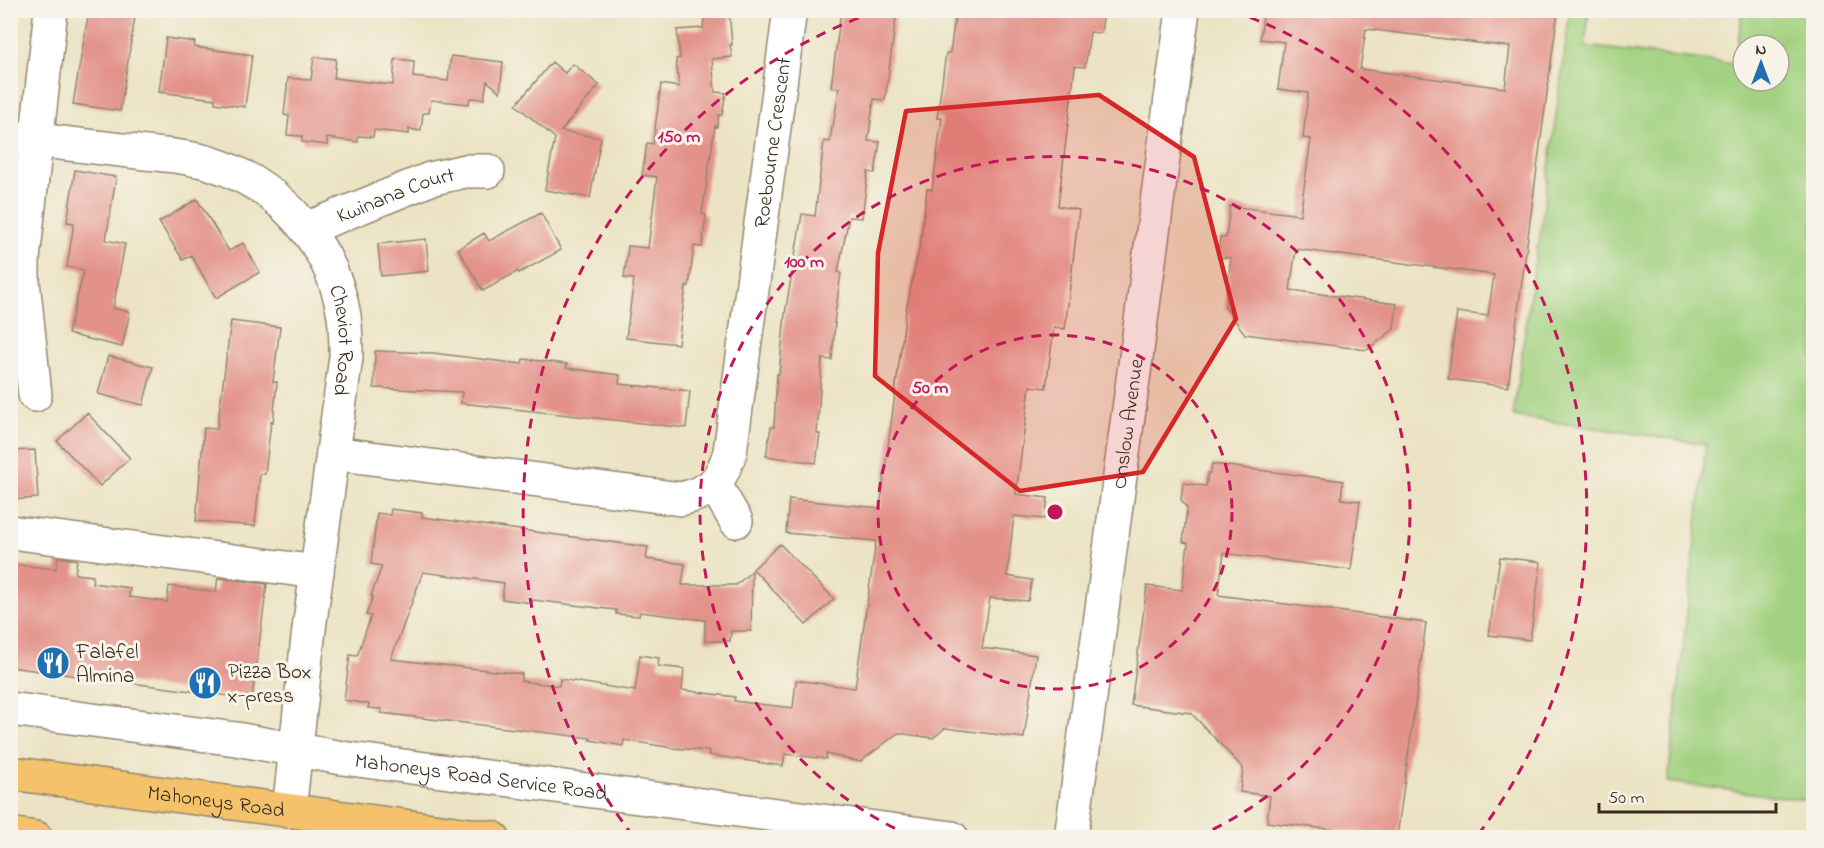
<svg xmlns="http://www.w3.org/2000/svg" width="1824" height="848" font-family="'Indie Flower',sans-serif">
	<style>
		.green { fill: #a2d281; stroke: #6e7e50; stroke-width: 1.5; fill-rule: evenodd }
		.building { fill: #e39289; fill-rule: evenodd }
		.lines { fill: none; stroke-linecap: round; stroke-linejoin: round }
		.minor-casing { stroke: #938670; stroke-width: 36 }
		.major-casing { stroke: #938670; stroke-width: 36 }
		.minor { stroke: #fff; stroke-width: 33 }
		.major { stroke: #f3c26a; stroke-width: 33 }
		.marked { fill: #d62828; fill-opacity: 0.2; stroke: #d62828; stroke-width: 4.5; stroke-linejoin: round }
		.ring { fill: none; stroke: #c2185b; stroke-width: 3; stroke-dasharray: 10 8 }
		.labels { text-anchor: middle; stroke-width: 6; stroke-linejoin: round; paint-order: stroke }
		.street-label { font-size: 21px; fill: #3b2a1e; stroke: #f7f3e8 }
		.poi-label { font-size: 21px; fill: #3b2a1e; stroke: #f7f3e8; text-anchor: start }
		.centre { fill: #c2185b; stroke: #f7f3e8; stroke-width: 3 }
		.ring-label { font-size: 18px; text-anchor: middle; font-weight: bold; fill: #c2185b; stroke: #f7f3e8; stroke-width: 6; stroke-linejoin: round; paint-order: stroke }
	</style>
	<rect width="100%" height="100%" fill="#f7f3e8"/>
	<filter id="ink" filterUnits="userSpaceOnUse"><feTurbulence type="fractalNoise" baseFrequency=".0167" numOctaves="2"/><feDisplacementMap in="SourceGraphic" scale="12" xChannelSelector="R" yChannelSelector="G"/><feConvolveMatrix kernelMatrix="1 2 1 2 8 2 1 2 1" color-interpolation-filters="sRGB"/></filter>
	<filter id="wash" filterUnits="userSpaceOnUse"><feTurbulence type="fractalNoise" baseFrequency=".008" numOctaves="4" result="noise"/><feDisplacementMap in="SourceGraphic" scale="24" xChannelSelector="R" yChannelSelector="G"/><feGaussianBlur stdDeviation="1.35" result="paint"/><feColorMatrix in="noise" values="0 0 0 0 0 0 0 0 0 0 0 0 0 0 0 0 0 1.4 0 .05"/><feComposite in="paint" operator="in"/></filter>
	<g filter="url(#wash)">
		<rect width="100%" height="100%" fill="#ebe3c3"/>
		<path class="green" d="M1570 11H1589L1585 46 1735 64 1742 11H1813V801L1668 782 1706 444 1513 416 1537 246 1539 245ZM1743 45H1779V81H1743Z"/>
		<g id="blocks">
			<path class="building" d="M89 10H136L120 111 73 104Z
				M705 10H729L732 45H730L732 57 712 59 715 92 726 93 722 115H719L717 127 715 126 702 214 706 215 702 247 694 246 689 286H686L678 344 626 338 634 279 624 278 628 246 648 248 657 177 642 175 647 143 653 144 661 84 679 87 676 59 680 58 677 30 703 28Z
				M841 10 896 17 885 100 874 99 868 141 880 142 875 173 868 172 862 218 849 217 838 272 841 273 834 323H835L832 360 822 359 817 434H820L816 463 766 456 771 427H774L777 374H779L785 314 802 214 815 216 824 141 830 142 832 127H833L839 88 831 87Z
				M956 10H1104L1101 33 1090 32 1085 67 1075 66 1058 206 1079 210 1065 329 1054 327 1046 388 1030 386 1016 494 1048 498 1045 519 1014 516 1007 576 1032 580 1028 601 990 598 982 648 1036 655 1024 738 945 728 933 738 898 733 860 762 826 754V759L785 754 783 766 708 755 709 751 673 748 624 740 623 746 590 740 591 738 381 713 382 709 368 708 369 704 344 700 350 655 357 656 371 616 366 615 373 596H371L382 566 371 564 377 513 390 515 391 509 422 513V517L648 547 646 559 685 564 682 585H736L752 571 751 631H731L730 641H705V620L640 612 639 616 616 614V610L533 600 532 603 502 599 504 583 423 572 391 659 522 674 521 681 559 686 560 679 635 691 640 655 659 658 658 666 684 669 682 690 735 697 734 701 793 708 796 680 855 688 876 541 786 533 789 499 880 508 906 310 920 244 927 189 932 190 942 118H937L946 53H950Z
				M1264 10H1558L1508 387 1448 379 1457 312 1488 316 1494 275 1296 249 1290 290 1397 304 1394 329 1367 350 1245 334 1225 307 1231 258 1218 257 1220 237 1226 238 1230 206 1300 215 1311 139 1303 138 1308 93 1278 89 1284 42 1260 39ZM1366 29 1510 47 1505 88 1360 69Z
				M166 38 195 42 194 47 252 55 245 107 215 103V99L159 92Z
				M451 56 503 62 500 92 487 81 484 99 470 98 469 104 431 100 429 113H423L421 131 409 129V134L374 130 373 137 358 136V142L327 138V145L302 142V136L287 135 289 116 284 115 288 78 311 80 314 57 336 59 334 78 393 85 395 59 414 61 413 77 448 81Z
				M552 62 565 73 573 64 599 85 561 131 601 138 590 198 545 190 555 138 516 105Z
				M75 170 116 177 106 240 125 244 113 308 130 312 122 347 68 334 84 270 67 267 74 223 67 222Z
				M197 199 229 251 243 243 260 272 216 298 191 255 183 260 159 222Z
				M541 213 561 250 519 273 518 271 483 291 458 249 484 233 489 241Z
				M426 239 429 271 381 276 378 244Z
				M231 321 280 327 273 382H277L273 422 271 421 265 474H260L255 526 196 521 204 428 217 429Z
				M375 351 433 353 522 364 523 359 567 364 566 368 620 375 619 384 690 391 686 428 461 403 462 392 374 388Z
				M108 356 153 367 143 405 98 394Z
				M87 413 130 458 100 486 57 441Z
				M35 450 38 498 10 500V451Z
				M1212 464 1343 481 1341 499 1360 501 1351 570 1224 553 1218 595 1426 623 1397 837 1267 822 1270 796 1240 792 1243 768 1191 713 1131 705 1147 586 1182 590 1188 543 1183 542 1187 508 1181 500 1183 483 1206 486 1208 473H1210Z
				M780 544 834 599 806 625 753 569Z
				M58 557 77 560 75 574 93 576 92 583 130 588 129 597 167 602 169 586 216 592 218 578 267 584 252 699 10 667V564L56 569Z
				M1500 557 1541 562 1530 640 1489 635Z"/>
		</g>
	</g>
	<g filter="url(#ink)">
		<use href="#blocks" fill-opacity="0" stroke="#938670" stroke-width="1.5"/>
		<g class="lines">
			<g class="minor-casing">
				<g id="minor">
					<path id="s1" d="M10 137C53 142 95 147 138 152 161 155 187 156 210 163 280 185 332 243 344 316 346 330 346 344 346 357L309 629 289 811"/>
					<path id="s2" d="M306 229 430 179 465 171H488"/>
					<path d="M35 395 23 281V259L51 10"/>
					<path id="s3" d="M333 453 681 499C712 492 721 481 730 452L790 10"/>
					<path d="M715 485 736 521"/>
					<path d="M10 532 317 572"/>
					<path id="s4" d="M10 709 236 739 342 758 952 838"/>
					<path id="s5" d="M1071 838 1183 10"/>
				</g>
			</g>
			<g class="major-casing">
				<g id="major">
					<path id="s6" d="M10 773 493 838"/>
					<path d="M10 834 36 838"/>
				</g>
			</g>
			<use href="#minor" class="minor"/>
			<use href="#major" class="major"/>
		</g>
	</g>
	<path class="marked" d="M1099 95 1194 157 1236 319 1143 472 1020 491 875 376 878 253 906 111Z"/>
	<g class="ring">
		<circle cx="1055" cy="512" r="177"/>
		<path d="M911 836A355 355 0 1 1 1199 836"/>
		<path d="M633 836A532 532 0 0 1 877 11M1233 11A532 532 0 0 1 1477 836"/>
	</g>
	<defs>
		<g id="restaurant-disc" transform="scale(1.725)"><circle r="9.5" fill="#1f6fb2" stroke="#f7f3e8"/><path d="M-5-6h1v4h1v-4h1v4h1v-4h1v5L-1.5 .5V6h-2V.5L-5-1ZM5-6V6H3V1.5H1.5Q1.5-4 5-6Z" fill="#fff"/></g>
	</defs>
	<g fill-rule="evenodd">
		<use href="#restaurant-disc" x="53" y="663"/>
		<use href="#restaurant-disc" x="205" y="683"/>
	</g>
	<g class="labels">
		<g class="street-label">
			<text dy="7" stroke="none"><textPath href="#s3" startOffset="736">Roebourne Crescent</textPath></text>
			<text dy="7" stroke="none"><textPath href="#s2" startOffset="96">Kwinana Court</textPath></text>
			<text dy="7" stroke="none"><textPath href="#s1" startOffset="440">Cheviot Road</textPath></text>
			<text dy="7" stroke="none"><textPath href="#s5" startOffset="418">Onslow Avenue</textPath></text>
			<text dy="7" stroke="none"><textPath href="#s4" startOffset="476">Mahoneys Road Service Road</textPath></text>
			<text dy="7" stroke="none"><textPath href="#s6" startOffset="208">Mahoneys Road</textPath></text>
		</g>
		<g class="poi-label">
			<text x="76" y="658">Falafel<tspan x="76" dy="24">Almina</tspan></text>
			<text x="228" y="678">Pizza Box<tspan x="228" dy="24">x-press</tspan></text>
		</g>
	</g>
	<circle cx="1055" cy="512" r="9" class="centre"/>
	<g class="ring-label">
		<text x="679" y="142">150 m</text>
		<text x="804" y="267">100 m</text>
		<text x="930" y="393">50 m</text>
	</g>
	<rect width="1824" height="848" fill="none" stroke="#f7f3e8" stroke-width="36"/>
	<g transform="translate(1761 63)"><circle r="28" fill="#f7f3e8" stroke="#aca397" stroke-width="1.5"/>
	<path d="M0-4.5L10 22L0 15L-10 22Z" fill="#1f6fb2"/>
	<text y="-9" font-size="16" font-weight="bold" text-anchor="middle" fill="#3b2a1e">N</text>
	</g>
	<path d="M1599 803v9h177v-9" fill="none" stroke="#3b2a1e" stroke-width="3"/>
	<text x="1608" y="803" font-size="18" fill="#3b2a1e" stroke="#f7f3e8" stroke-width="4.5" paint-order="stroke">50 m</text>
</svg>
